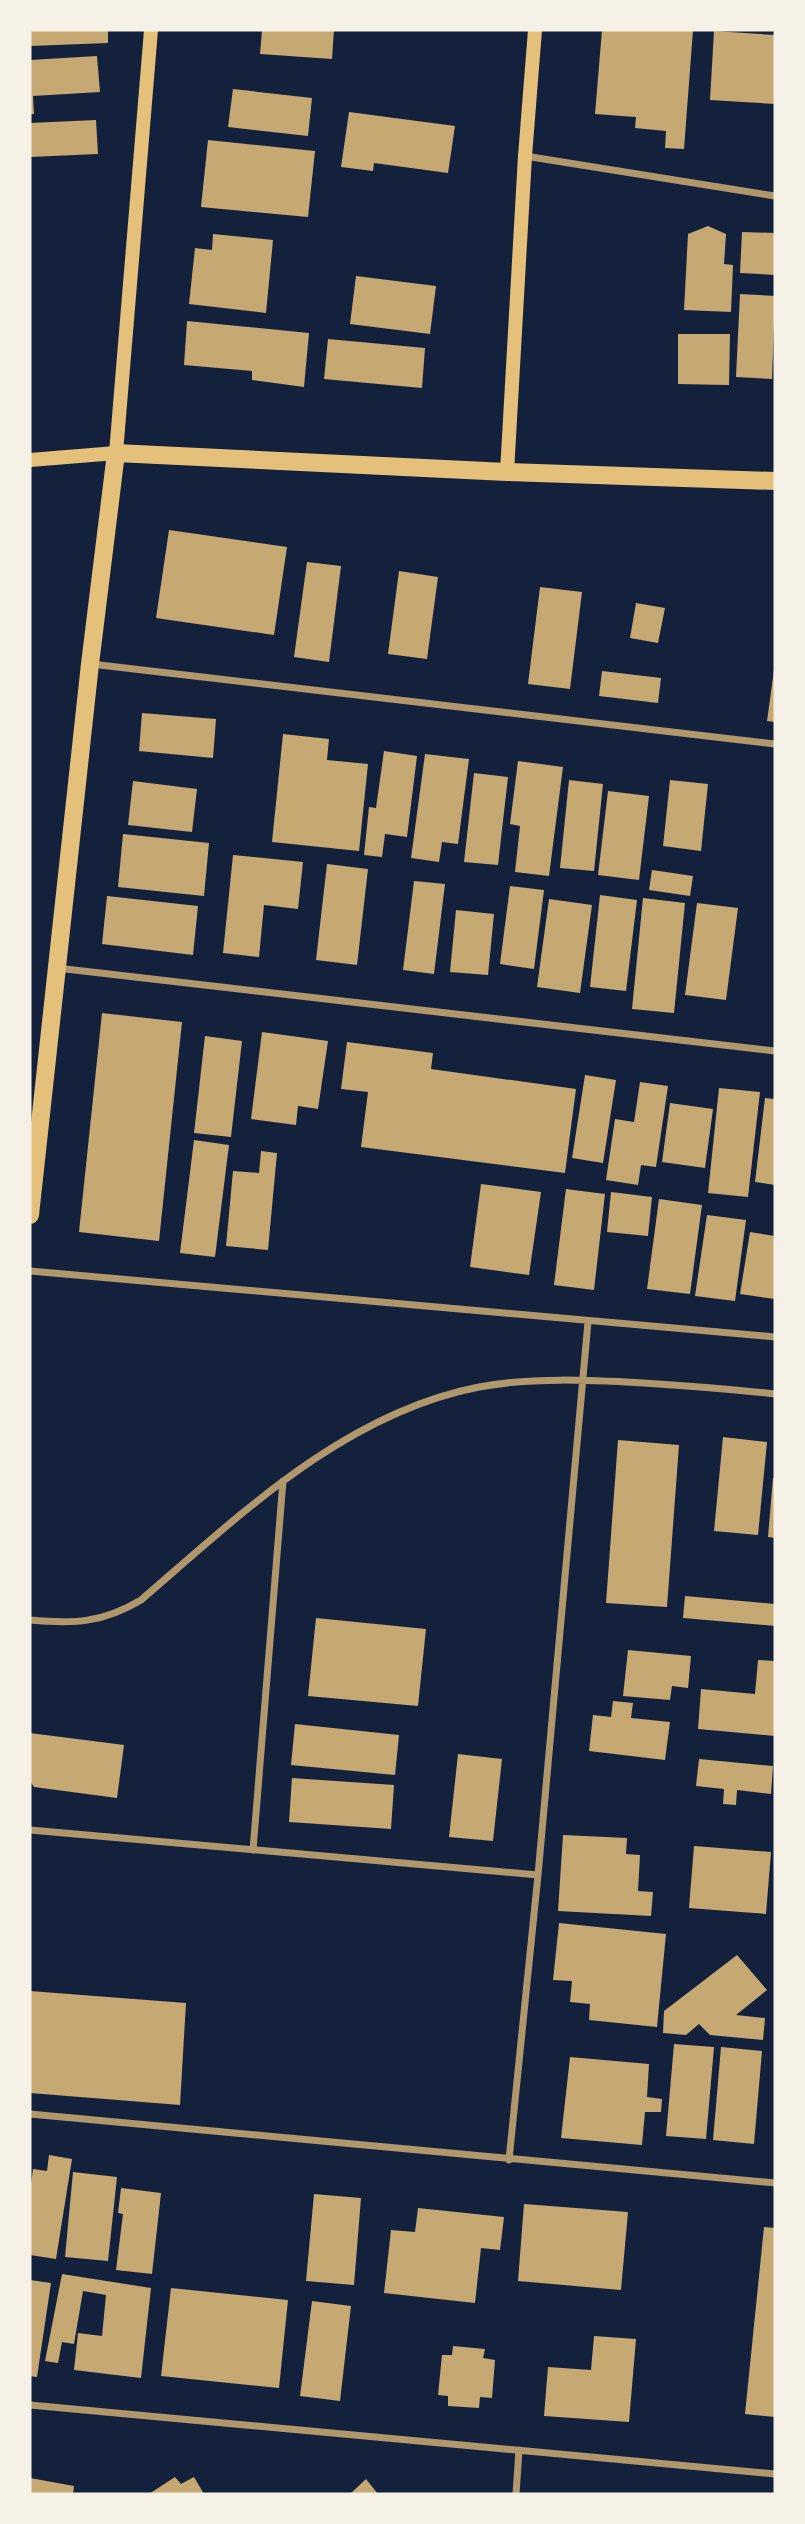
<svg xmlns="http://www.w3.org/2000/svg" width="805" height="2524" font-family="'Noto Sans',sans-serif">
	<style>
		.building { fill: #c6a872 }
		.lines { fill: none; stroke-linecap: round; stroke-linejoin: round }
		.minor { stroke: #b1986c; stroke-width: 7 }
		.secondary { stroke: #e5c07b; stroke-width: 14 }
		.primary { stroke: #e5c07b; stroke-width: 18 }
	</style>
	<rect width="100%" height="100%" fill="#14213d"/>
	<path class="building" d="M30 30H108V43L30 46Z
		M262 30H334L332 59 260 54Z
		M602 30H693L684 149 665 148 666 131 635 128 636 117 595 114Z
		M714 31 775 35V104L710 100Z
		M97 56 100 92 33 96 34 114H30V60Z
		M233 89 312 98 308 136 228 127Z
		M349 112 455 126 448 173 374 163 373 171 341 167Z
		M96 120 98 154 30 157V123Z
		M208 140 315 151 308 217 201 207Z
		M708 226 726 234 724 264 733 265 731 312 684 310 688 234Z
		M742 232 775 233V275L740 273Z
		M213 234 273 240 266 313 189 304 195 248 212 250Z
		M356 276 436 286 430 334 350 324Z
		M740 294 775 296 772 379 736 377Z
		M187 321 309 333 304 387 252 380V371L184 365Z
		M678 334H730L729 385 678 384Z
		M328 339 425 348 422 388 324 379Z
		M169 530 287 547 274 635 156 618Z
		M307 562 341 566 329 662 294 657Z
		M399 571 438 577 427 659 388 654Z
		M540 587 582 592 570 689 528 684Z
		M636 603 665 608 658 643 630 638Z
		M774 670H775V722L767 721Z
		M602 671 661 678 658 703 599 696Z
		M142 713 216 719 213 758 139 751Z
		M283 734 329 739 327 760 368 764 359 851 272 842Z
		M384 751 417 756 407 837 385 834 382 857 364 855 369 807 376 808Z
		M425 754 469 759 458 844 442 842 439 862 411 858Z
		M518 761 563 767 549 876 515 872 520 826 510 824Z
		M474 773 508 777 498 865 464 862Z
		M569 780 603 784 594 871 560 868Z
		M670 780 708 784 701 851 663 846Z
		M133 781 197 789 192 832 128 825Z
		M608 791 649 796 639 880 598 875Z
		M123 834 209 843 204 896 118 887Z
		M233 855 303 862 298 909 264 905 259 957 223 953Z
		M327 864 368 869 357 965 316 960Z
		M652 870 693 876 690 896 649 890Z
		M414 881 445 884 434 974 403 970Z
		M510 886 544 890 534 969 500 964Z
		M600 895 637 900 626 991 590 987Z
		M107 896 198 906 193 955 102 944Z
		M643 898 685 903 674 1013 632 1009Z
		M549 899 592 905 580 993 537 987Z
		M697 903 738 908 726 1000 685 995Z
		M456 910 494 914 488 975 450 972Z
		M102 1013 182 1022 159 1241 79 1232Z
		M262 1032 328 1041 318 1109 298 1106 296 1125 251 1119Z
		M205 1036 242 1041 231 1137 194 1133Z
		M347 1042 433 1053 431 1069 576 1089 565 1173 361 1147 368 1092 341 1089Z
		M585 1075 616 1080 603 1163 572 1158Z
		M640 1082 668 1086 656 1167 641 1165 638 1185 606 1180 615 1119 634 1122Z
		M719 1088 760 1092 748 1197 708 1193Z
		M765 1098 775 1099V1185L755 1182Z
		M670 1103 713 1109 705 1168 662 1162Z
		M194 1140 229 1145 215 1257 180 1253Z
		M261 1151 277 1153 268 1250 226 1246 233 1171 259 1173Z
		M481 1184 541 1192 529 1275 470 1267Z
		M566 1189 605 1194 594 1290 554 1285Z
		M611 1192 652 1197 648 1236 607 1232Z
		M659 1199 702 1205 690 1294 647 1289Z
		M707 1215 746 1220 735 1301 695 1296Z
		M750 1232 775 1236V1299L740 1294Z
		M723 1437 767 1442 758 1535 714 1531Z
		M618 1440 679 1445 667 1607 606 1603Z
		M773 1478H775V1538L768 1537Z
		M685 1596 775 1604V1626L683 1618Z
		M316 1618 426 1629 418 1706 308 1696Z
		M628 1650 691 1656 688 1688 672 1686 670 1700 623 1696Z
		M758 1660 775 1661V1736L698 1729 701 1689 755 1694Z
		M613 1701 633 1703 631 1718 670 1722 665 1760 589 1751 593 1715 611 1717Z
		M295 1724 399 1735 395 1775 291 1765Z
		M30 1733 124 1745 117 1798 34 1787 30 1781Z
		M458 1754 502 1759 493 1841 449 1837Z
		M699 1759 773 1766 771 1794 737 1790 736 1805 723 1804 724 1789 696 1786Z
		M292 1778 394 1785 391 1829 289 1822Z
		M563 1835 627 1838 626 1854 640 1855 638 1891 653 1892 651 1916 558 1911Z
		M694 1846 771 1852 766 1914 689 1908Z
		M559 1923 666 1934 657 2027 589 2020 590 2004 570 2002 572 1981 553 1980Z
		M737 1955 767 1990 736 2015 765 2018 763 2040 710 2035 699 2024 686 2035 663 2033 664 2011Z
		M30 1991 186 2003 180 2105 30 2093Z
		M674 2044 714 2047 706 2139 666 2136Z
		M721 2047 762 2051 754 2144 713 2140Z
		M570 2057 649 2064 647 2097 662 2099 661 2112H645L642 2145 561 2138Z
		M49 2155 72 2159 56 2259 30 2255V2191L33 2169 47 2171Z
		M73 2172 117 2177 108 2261 65 2257Z
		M121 2188 161 2193 152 2274 116 2270 123 2214 118 2213Z
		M314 2194 361 2198 354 2285 306 2281Z
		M524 2204 628 2212 621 2290 518 2281Z
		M418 2208 504 2217 500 2250 481 2248 475 2303 384 2293 391 2230 415 2232Z
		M764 2227 775 2228V2417L745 2414Z
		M62 2274 151 2288 141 2378 74 2370 78 2333 102 2336 106 2295 83 2291 74 2344 62 2342 58 2363 45 2361Z
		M30 2280 51 2283 37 2377 30 2376Z
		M171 2288 288 2300 279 2388 161 2376Z
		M312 2301 351 2306 340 2401 300 2396Z
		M594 2336 636 2339 629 2422 544 2416 548 2367 591 2370Z
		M453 2346 485 2349 483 2358 495 2360 492 2398 480 2397 479 2408 448 2406V2396L438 2395 442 2355H452Z
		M175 2477 181 2484 194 2477 204 2494H149Z
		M30 2478 74 2486 73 2494H30Z
		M366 2479 378 2494H350Z"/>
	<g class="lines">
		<path class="minor" d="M525 156 775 196
			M91 664 775 744
			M57 968 775 1051
			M30 1271 775 1337
			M30 1620C73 1624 103 1623 141 1600 241 1514 345 1413 479 1387 533 1377 588 1380 643 1383 687 1386 731 1389 775 1394
			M30 1830 538 1875
			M253 1850 283 1481
			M30 2114 775 2183
			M509 2160 538 1875 588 1322
			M30 2405 775 2474
			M516 2494 519 2450"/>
		<path class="secondary" d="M30 460 116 453 151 30
			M507 472 525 156 535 30"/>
		<path class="primary" d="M30 1215 90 664 116 453 507 472 775 481"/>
	</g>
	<rect width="805" height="2524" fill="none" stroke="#f6f1e7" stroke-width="63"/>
</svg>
